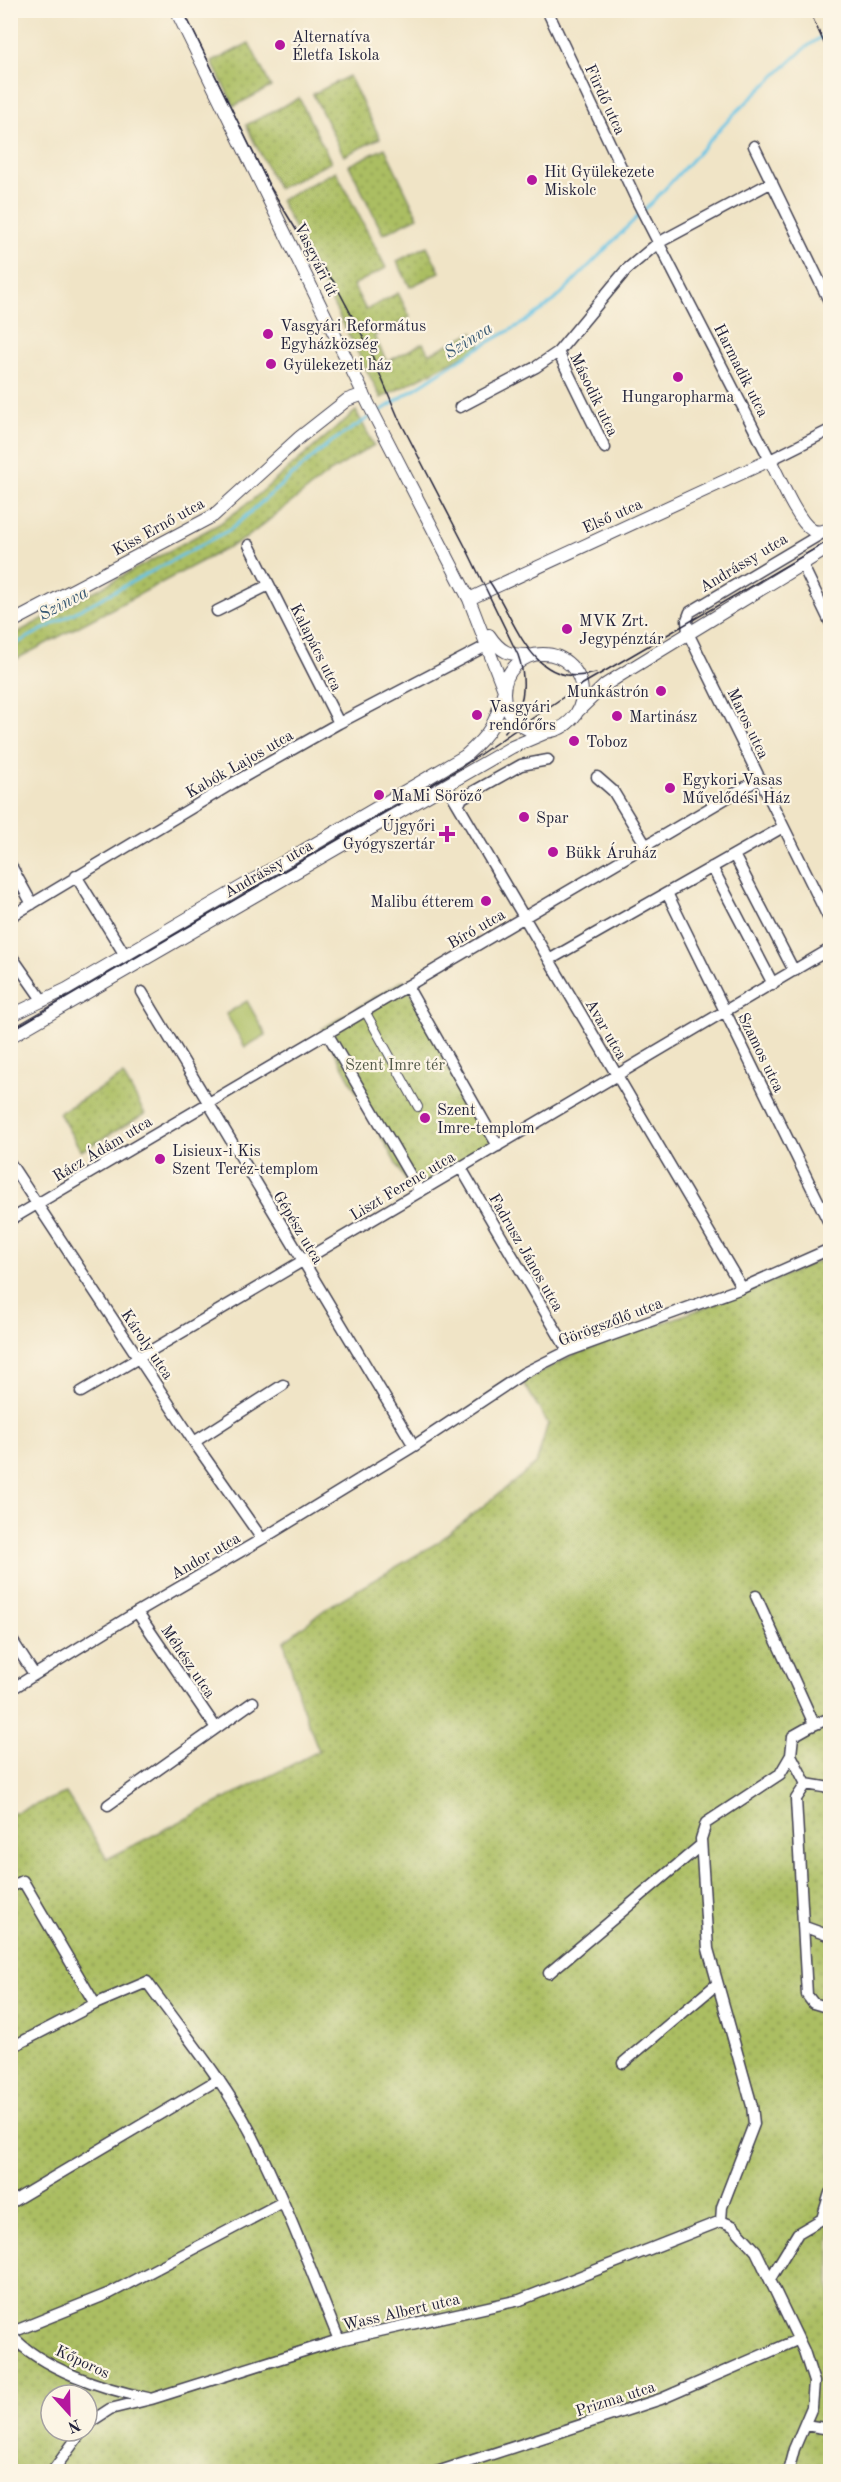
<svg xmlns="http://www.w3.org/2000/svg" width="841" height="2482" font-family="'Old Standard TT',serif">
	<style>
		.park { fill: url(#park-dots); stroke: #66704e; stroke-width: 1.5; fill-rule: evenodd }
		.pitch { fill: #abbe62; stroke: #66704e; stroke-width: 1.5 }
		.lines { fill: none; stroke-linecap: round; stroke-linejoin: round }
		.stream { stroke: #67c4e5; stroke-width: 3 }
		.pedestrian-casing { stroke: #413f50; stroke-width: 10 }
		.minor-casing { stroke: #413f50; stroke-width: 13 }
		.tertiary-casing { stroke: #413f50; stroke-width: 14 }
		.pedestrian { stroke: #fff; stroke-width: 8 }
		.minor { stroke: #fff; stroke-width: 10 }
		.tertiary { stroke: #fff; stroke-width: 12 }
		.tram { stroke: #22223b; stroke-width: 1.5 }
		.poi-dot { fill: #b5179e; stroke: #fcf5e5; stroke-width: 2 }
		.labels { text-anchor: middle; stroke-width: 4.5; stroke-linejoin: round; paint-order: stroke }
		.poi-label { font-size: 16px; fill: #22223b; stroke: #fcf5e5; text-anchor: start }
		.street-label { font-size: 16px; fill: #22223b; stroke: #fcf5e5 }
		.park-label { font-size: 16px; fill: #525949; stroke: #fcf5e5 }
		.water-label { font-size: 18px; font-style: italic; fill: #3a5b76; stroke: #fcf5e5 }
	</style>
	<defs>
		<pattern id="park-dots" width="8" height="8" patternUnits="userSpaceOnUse" patternTransform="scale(1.5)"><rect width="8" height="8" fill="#abbe62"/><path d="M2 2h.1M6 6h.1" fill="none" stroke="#8b9a52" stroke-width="1.8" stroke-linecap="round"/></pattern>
	</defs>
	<rect width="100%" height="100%" fill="#fcf5e5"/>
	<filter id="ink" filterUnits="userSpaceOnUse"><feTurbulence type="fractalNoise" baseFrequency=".0167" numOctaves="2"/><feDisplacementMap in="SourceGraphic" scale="12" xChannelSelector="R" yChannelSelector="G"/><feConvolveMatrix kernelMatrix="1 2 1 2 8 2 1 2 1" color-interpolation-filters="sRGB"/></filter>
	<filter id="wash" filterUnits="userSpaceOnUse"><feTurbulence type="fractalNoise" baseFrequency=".008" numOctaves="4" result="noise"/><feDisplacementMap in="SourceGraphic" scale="24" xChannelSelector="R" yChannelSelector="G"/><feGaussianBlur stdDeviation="1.35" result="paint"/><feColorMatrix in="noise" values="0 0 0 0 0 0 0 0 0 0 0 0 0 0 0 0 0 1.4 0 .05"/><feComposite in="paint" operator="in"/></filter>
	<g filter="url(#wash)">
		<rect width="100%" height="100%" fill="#f0e4c6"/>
		<path class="park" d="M249 43 271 87 234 106 212 62Z
			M349 76 380 138 344 156 313 94Z
			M299 98 331 162 278 189 246 125Z
			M385 148 418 217 383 234 349 165Z
			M336 171 386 268 353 285 366 310 398 293 410 317 374 336 387 362 423 343 429 354 473 332 481 347 381 398 280 200Z
			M427 246 440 272 410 287 397 261Z
			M356 411 374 445 330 472 246 538 11 662V636L219 524 252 500Z
			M404 980 492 1144 411 1191 322 1029Z
			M123 1075 145 1114 81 1151 59 1113Z
			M830 1256V2471L11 2472V1814L66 1793 107 1859 319 1751 301 1704 284 1641 328 1607 437 1543 536 1464 548 1423 523 1382 571 1356 750 1291ZM51 2395H87V2431H51Z"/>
		<path class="pitch" d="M247 1001 266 1035 245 1047 226 1014Z"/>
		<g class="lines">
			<path class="stream" d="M376 414 473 351 523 323 554 301 661 193 734 114 805 48 830 31
				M10 647 231 529 328 444 370 417"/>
		</g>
	</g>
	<g filter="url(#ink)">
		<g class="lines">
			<g class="pedestrian-casing">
				<path id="pedestrian" d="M365 1011 418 1107"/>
			</g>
			<g class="minor-casing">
				<path id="minor" d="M547 10 637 201 770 460 830 430
					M754 146 830 303
					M558 352 605 448
					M460 407 536 367 558 352 626 270 658 243 772 182
					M826 531 690 612 687 620 688 633 830 921
					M249 545 339 723
					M802 564 830 622
					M217 611 269 585
					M597 777 613 791 645 844
					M447 786 742 1288
					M459 804 462 798 521 765 548 760
					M734 855 794 971
					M10 864 32 904
					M712 867 773 984
					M76 876 125 955
					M667 893 830 1225
					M10 917 233 783 339 723 488 645
					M10 954 43 1001
					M549 960 783 827
					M407 986 498 1146
					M142 992 414 1446
					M327 1033 420 1192
					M10 1163 194 1442 262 1539
					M461 1168 568 1351
					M10 1220 759 779
					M81 1392 830 949
					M194 1442 283 1385
					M756 1596 814 1724
					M137 1612 216 1728
					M10 1637 34 1674
					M10 1690 137 1612 262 1539 414 1446 524 1373 568 1351 742 1288 830 1249
					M806 1784 791 1755 793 1736 809 1727 830 1718
					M830 1788 806 1784 796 1799 807 1995 813 2003 830 2008
					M108 1805 253 1702
					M10 1887 23 1881 95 2004
					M805 1927 830 1936
					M549 1973 701 1845
					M10 2048 95 2004 147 1982C182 2031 223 2079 251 2133 285 2200 311 2271 339 2340
					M623 2063 717 1984
					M10 2203 219 2079
					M721 2221 722 2207 754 2124 752 2106 708 1949 701 1839 706 1823 780 1774 791 1755
					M721 2221 733 2226 756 2251 804 2351 814 2382 812 2407 794 2449 788 2472
					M770 2279 798 2233 822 2219 830 2193
					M10 2330 20 2329 110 2293 283 2202
					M10 2334C41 2369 104 2389 148 2398
					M87 2424 110 2409 151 2399 339 2340 520 2300 721 2221
					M805 2425 830 2429
					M52 2472 82 2431
					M437 2472 661 2399 797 2340"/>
			</g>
			<g class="tertiary-casing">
				<path id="tertiary" d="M176 10 369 405 469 599 504 690
					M469 599 770 460C779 477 797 521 812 530 818 533 825 531 830 528
					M10 623 213 516 300 437 347 400 364 394
					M489 635C501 653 509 655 529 655
					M504 693a39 39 0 1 1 78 0a39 39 0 1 1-78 0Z
					M578 711 605 685 619 676 830 547
					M10 1016 67 989 465 756C491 733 496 723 504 690
					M10 1037 512 747 545 733"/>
			</g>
			<use href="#pedestrian" class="pedestrian"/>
			<use href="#minor" class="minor"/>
			<use href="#tertiary" class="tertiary"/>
			<path class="tram" d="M183 10 269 185 306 246 334 282 368 346 398 417 468 552 518 655C528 683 524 711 504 733
				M809 10 830 56
				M489 581C517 621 531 691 596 673
				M10 1031 460 768 581 685 830 540"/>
		</g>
	</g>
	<g class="poi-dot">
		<circle cx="280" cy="45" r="6"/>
		<circle cx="532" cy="180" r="6"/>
		<circle cx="268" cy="334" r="6"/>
		<circle cx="271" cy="364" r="6"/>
		<circle cx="678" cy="377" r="6"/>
		<circle cx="567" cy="629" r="6"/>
		<circle cx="661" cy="691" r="6"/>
		<circle cx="477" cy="715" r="6"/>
		<circle cx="617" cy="716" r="6"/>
		<circle cx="574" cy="741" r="6"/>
		<circle cx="670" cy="788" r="6"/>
		<circle cx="379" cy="795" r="6"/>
		<circle cx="524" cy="817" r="6"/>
		<path d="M444 825h6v6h6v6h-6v6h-6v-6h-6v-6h6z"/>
		<circle cx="553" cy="852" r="6"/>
		<circle cx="486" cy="901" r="6"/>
		<circle cx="425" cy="1118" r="6"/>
		<circle cx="160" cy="1159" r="6"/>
	</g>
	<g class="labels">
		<g class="poi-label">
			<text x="292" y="42">Alternatíva<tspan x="292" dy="18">Életfa Iskola</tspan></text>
			<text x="544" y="177">Hit Gyülekezete<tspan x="544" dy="18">Miskolc</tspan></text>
			<text x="280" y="331">Vasgyári Református<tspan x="280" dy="18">Egyházközség</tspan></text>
			<text x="283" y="370">Gyülekezeti ház</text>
			<text x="678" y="402" text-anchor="middle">Hungaropharma</text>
			<text x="579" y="626">MVK Zrt.<tspan x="579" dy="18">Jegypénztár</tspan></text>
			<text x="649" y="697" text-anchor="end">Munkástrón</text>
			<text x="489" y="712">Vasgyári<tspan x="489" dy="18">rendőrőrs</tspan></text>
			<text x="629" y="722">Martinász</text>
			<text x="586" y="747">Toboz</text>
			<text x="682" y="785">Egykori Vasas<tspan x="682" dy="18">Művelődési Ház</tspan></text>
			<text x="391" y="801">MaMi Söröző</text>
			<text x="536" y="823">Spar</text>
			<text x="435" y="831" text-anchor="end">Újgyőri<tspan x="435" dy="18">Gyógyszertár</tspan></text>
			<text x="565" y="858">Bükk Áruház</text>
			<text x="474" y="907" text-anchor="end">Malibu étterem</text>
			<text x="437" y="1115">Szent<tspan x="437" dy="18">Imre-templom</tspan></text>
			<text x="172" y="1156">Lisieux-i Kis<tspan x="172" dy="18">Szent Teréz-templom</tspan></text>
		</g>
		<g class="street-label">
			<text transform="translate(606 99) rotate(65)" y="6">Fürdő utca</text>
			<text transform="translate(317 259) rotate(64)" y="6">Vasgyári út</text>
			<text transform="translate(742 370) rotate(63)" y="6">Harmadik utca</text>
			<text transform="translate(595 394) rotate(64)" y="6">Második utca</text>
			<text transform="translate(612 515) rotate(-24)" y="6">Első utca</text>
			<text transform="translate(158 526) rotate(-29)" y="6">Kiss Ernő utca</text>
			<text transform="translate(743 562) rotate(-31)" y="6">Andrássy utca</text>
			<text transform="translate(317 647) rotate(63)" y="6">Kalapács utca</text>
			<text transform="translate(749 723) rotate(64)" y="6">Maros utca</text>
			<text transform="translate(239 763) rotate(-30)" y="6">Kabók Lajos utca</text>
			<text transform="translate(268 868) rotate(-30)" y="6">Andrássy utca</text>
			<text transform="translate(476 928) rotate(-30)" y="6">Bíró utca</text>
			<text transform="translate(607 1029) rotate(60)" y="6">Avar utca</text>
			<text transform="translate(762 1052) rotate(64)" y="6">Szamos utca</text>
			<text transform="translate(102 1148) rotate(-31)" y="6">Rácz Ádám utca</text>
			<text transform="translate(402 1185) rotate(-31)" y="6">Liszt Ferenc utca</text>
			<text transform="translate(299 1227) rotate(59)" y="6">Gépész utca</text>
			<text transform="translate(527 1252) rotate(60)" y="6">Fadrusz János utca</text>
			<text transform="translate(610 1321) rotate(-21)" y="6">Görögszőlő utca</text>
			<text transform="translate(148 1344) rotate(56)" y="6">Károly utca</text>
			<text transform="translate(205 1555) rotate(-30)" y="6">Andor utca</text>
			<text transform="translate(189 1661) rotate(56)" y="6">Méhész utca</text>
			<text transform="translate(401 2311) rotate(-13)" y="6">Wass Albert utca</text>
			<text transform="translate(83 2361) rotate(25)" y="6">Kőporos</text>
			<text transform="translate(615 2398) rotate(-18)" y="6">Prizma utca</text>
		</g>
		<g class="park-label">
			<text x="395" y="1070">Szent Imre tér</text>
		</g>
		<g class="water-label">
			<text transform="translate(468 340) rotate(-32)" y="6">Szinva</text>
			<text transform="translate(63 603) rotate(-28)" y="6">Szinva</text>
		</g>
	</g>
	<rect width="841" height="2482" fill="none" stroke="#fcf5e5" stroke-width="36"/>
	<g transform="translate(69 2413) rotate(158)"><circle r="28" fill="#fcf5e5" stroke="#a5a1a1" stroke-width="1.5"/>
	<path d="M0-4.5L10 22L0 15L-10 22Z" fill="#b5179e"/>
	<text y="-9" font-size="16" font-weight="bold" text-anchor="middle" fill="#22223b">N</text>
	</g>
</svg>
